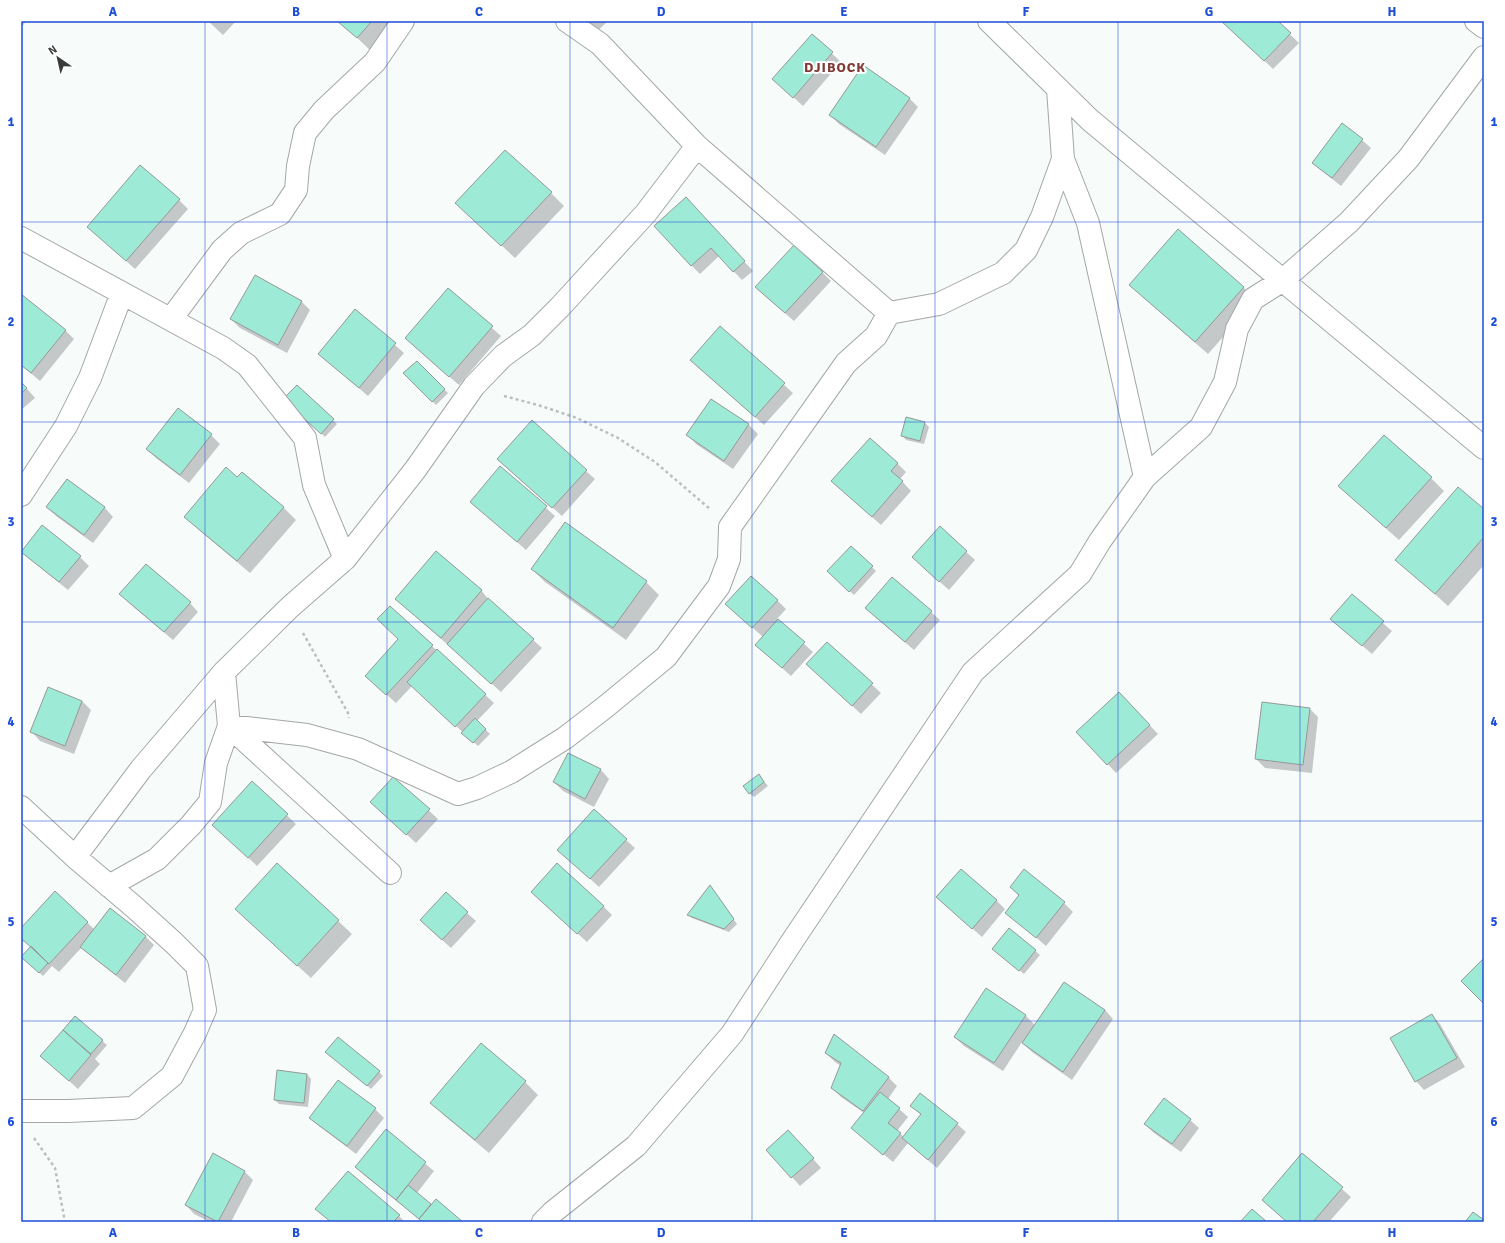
<svg xmlns="http://www.w3.org/2000/svg" width="1505" height="1243" font-family="Signika,sans-serif">
	<style>
		.shadow { fill: #0003 }
		.building { fill: #9dead6; stroke: #969998 }
		.lines { fill: none; stroke-linecap: round; stroke-linejoin: round }
		.minor-casing { stroke: #a4a7a6; stroke-width: 24 }
		.path { stroke: #bbbfbe; stroke-width: 2.5; stroke-dasharray: 3 3; stroke-linecap: butt }
		.minor { stroke: #fff; stroke-width: 22 }
		.grid { fill: none; stroke: #1d4ed8; stroke-width: 1; stroke-opacity: 0.55 }
		.labels { text-anchor: middle; stroke-width: 4; stroke-linejoin: round; paint-order: stroke }
		.district-label { font-size: 14px; font-weight: bold; letter-spacing: 1px; fill: #813a35; stroke: #fff }
		.neatline { fill: none; stroke: #1d4ed8; stroke-width: 1.5 }
		.grid-label { font-size: 13px; text-anchor: middle; font-weight: bold; fill: #1d4ed8 }
	</style>
	<rect width="100%" height="100%" fill="#f7fbfa"/>
	<path class="shadow" d="M21 21H26L21 28Z
		M208 21H236L223 35Z
		M339 21H396L370 50Z
		M580 21H608L593 35Z
		M1222 21H1276L1299 43 1273 69Z
		M812 35 841 62 803 106 782 87Z
		M909 98 918 107 885 155 839 124 830 115Z
		M1362 140 1371 148 1341 186 1322 171 1313 163Z
		M551 193 564 206 515 258 470 216Z
		M179 200 188 209 135 269 88 227Z
		M694 207 753 271 742 280 719 256 700 274 691 265Z
		M822 272 831 281 794 321 765 296Z
		M1243 287 1256 300 1208 354 1144 298Z
		M448 289 501 336 459 385 415 347Z
		M21 295 65 330 74 339 40 381 21 365Z
		M301 301 310 310 287 353 240 328 231 319Z
		M355 310 404 353 368 396 319 354Z
		M721 328 793 393 764 425 700 369Z
		M417 362 448 393 436 405 405 373Z
		M21 382 35 398 21 410Z
		M297 386 337 424 325 437 285 399Z
		M712 400 749 425 758 434 733 469 696 444 688 435Z
		M178 410 211 435 220 444 189 483 156 458 147 449Z
		M925 423 929 427 924 444 906 440 902 435Z
		M897 463 906 472 900 479 911 491 881 525 842 490Z
		M507 467 586 471 595 479 562 516Z
		M501 468 555 516 526 550 471 502Z
		M1431 478 1444 491 1399 540 1353 499Z
		M238 479 283 507 296 520 250 573 199 530 186 517Z
		M67 480 105 508 113 517 93 543 56 516 47 507Z
		M1484 510V565L1448 606 1397 560Z
		M940 528 975 560 949 590 922 566Z
		M851 547 876 571 854 595 829 571Z
		M22 551 80 557 89 566 68 590 31 560Z
		M532 569 646 582 659 595 626 640 545 582Z
		M481 590 489 600 542 648 501 692 396 599Z
		M1352 596 1392 631 1372 654 1331 619Z
		M777 600 786 609 777 619 813 652 791 676 756 645 763 637 726 604Z
		M129 603H190L198 612 173 640Z
		M931 612 940 620 914 650 875 617Z
		M399 639 432 646 494 703 477 721 490 734 478 746 412 686 396 703 375 684Z
		M827 643 881 693 861 714 807 664Z
		M82 701 91 710 74 754 40 741 32 732Z
		M1128 702 1158 734 1116 773 1078 732Z
		M1310 709 1318 717 1312 773 1265 768 1256 759Z
		M569 754 601 770 609 779 594 807 563 791 554 782Z
		M759 775 768 786 754 797 749 793Z
		M393 778 438 819 416 843 380 810Z
		M252 782 296 824 257 866 222 833Z
		M626 840 635 848 599 887 567 858Z
		M277 864 352 934 311 978 249 922Z
		M710 886 737 924 729 932 692 918 688 915Z
		M1011 887 1064 903 1073 912 1046 946 1006 912 1019 896Z
		M56 893 94 929 110 909 146 937 154 945 125 983 90 955 82 947 59 972 52 966 43 976 27 961 32 947 25 940 21 944V939L23 941 24 939 21 937V930Z
		M937 897 996 900 1005 909 982 937Z
		M541 901 603 906 612 915 587 942Z
		M467 913 476 921 451 948 430 929Z
		M1009 929 1040 955 1024 974 993 949Z
		M1064 983 1105 1010 1113 1019 1072 1080 1032 1052 1022 1042 1003 1071 964 1046 955 1037 1026 1016 1035 1025Z
		M1432 1015 1440 1024 1465 1067 1424 1090 1416 1081Z
		M75 1017 107 1045 95 1059 100 1064 78 1089 41 1056Z
		M834 1035 889 1078 897 1086 888 1099 908 1117 897 1131 904 1137 921 1115 912 1106 957 1124 966 1132 937 1168 908 1143 893 1162 852 1128 864 1113 841 1097 832 1088 841 1066 835 1062 826 1053Z
		M331 1056 379 1072 383 1076 371 1089Z
		M307 1074 311 1079 308 1107 279 1104 275 1100Z
		M525 1082 538 1095 489 1153 445 1116 432 1103Z
		M375 1109 384 1118 356 1154 319 1126 310 1117Z
		M1190 1120 1199 1128 1181 1152 1154 1133 1145 1124Z
		M386 1131 434 1171 417 1193 432 1206 462 1222H423L365 1176 357 1167Z
		M797 1140 821 1168 800 1186 792 1177Z
		M1302 1154 1351 1197 1329 1222H1287L1263 1200Z
		M213 1155 245 1172 253 1180 231 1222H210L194 1214 186 1205Z
		M317 1209 399 1216 405 1222H331Z"/>
	<path class="building" d="M337 21H372L357 38Z
		M1221 21H1278L1291 33 1264 61Z
		M812 34 833 52 793 98 772 79Z
		M863 65 910 98 876 147 829 115Z
		M1342 123 1363 139 1332 178 1312 163Z
		M505 150 552 192 501 246 455 203Z
		M140 165 180 199 126 261 87 227Z
		M686 197 745 261 733 272 711 248 691 266 654 226Z
		M1178 229 1244 287 1195 342 1129 285Z
		M794 245 823 272 785 313 755 287Z
		M255 275 302 301 278 345 230 319Z
		M448 288 493 326 449 377 405 338Z
		M21 294 66 330 31 373 21 365Z
		M355 309 396 343 359 388 318 354Z
		M720 326 785 383 755 417 690 360Z
		M417 361 445 389 432 402 403 373Z
		M21 382 27 388 21 394Z
		M297 385 334 419 321 434 283 399Z
		M711 399 749 424 724 461 686 435Z
		M178 408 212 434 180 475 146 449Z
		M906 417 925 422 920 441 901 436Z
		M532 420 587 470 552 508 497 459Z
		M1384 435 1432 477 1386 528 1338 486Z
		M870 438 898 463 891 471 903 481 872 517 831 481Z
		M500 466 547 506 517 542 470 502Z
		M226 467 237 477 242 472 284 507 237 561 184 517Z
		M67 479 105 507 84 535 46 507Z
		M1458 487 1484 509V537L1435 594 1395 560Z
		M565 522 647 581 613 628 531 569Z
		M42 525 81 556 59 582 21 552Z
		M940 526 967 551 939 582 912 557Z
		M851 546 873 566 849 592 827 571Z
		M436 551 482 590 441 638 395 599Z
		M146 564 191 602 164 632 119 594Z
		M751 576 778 600 752 628 725 604Z
		M892 577 932 611 905 642 865 608Z
		M1352 594 1384 621 1362 646 1330 619Z
		M488 598 534 639 491 684 447 644Z
		M390 606 433 645 386 695 365 676 398 639 377 619Z
		M778 619 805 642 782 668 755 645Z
		M827 642 873 683 852 706 806 664Z
		M437 649 486 694 455 727 407 682Z
		M48 687 82 701 65 746 30 732Z
		M1119 692 1150 725 1107 765 1076 732Z
		M1262 702 1310 708 1303 765 1255 759Z
		M475 718 486 729 473 743 461 733Z
		M568 753 601 769 585 799 553 782Z
		M759 774 764 782 749 794 743 786Z
		M393 777 430 809 406 835 370 802Z
		M252 781 288 814 248 858 212 825Z
		M594 809 627 839 590 879 557 850Z
		M277 863 339 920 297 966 235 909Z
		M557 863 604 906 577 934 531 892Z
		M961 869 997 900 972 929 936 897Z
		M1024 869 1065 902 1036 938 1005 913 1019 895 1010 887Z
		M710 885 734 919 724 929 687 915Z
		M55 891 88 922 49 964 21 938V928Z
		M446 892 468 912 442 940 420 920Z
		M110 908 146 936 116 975 80 947Z
		M1009 928 1036 950 1019 971 992 949Z
		M31 946 48 963 39 973 21 957Z
		M1484 958V1004L1461 981Z
		M1064 982 1105 1010 1063 1072 1022 1043Z
		M986 988 1026 1015 994 1063 954 1037Z
		M1432 1014 1457 1058 1415 1082 1390 1038Z
		M75 1016 103 1040 91 1054 63 1030Z
		M63 1030 91 1055 69 1081 40 1056Z
		M834 1034 889 1077 863 1111 831 1088 841 1063 825 1053Z
		M338 1037 380 1071 367 1086 325 1052Z
		M481 1043 526 1081 475 1140 430 1103Z
		M277 1070 307 1074 304 1103 274 1100Z
		M338 1080 376 1108 347 1146 309 1118Z
		M880 1092 900 1108 888 1123 901 1133 883 1155 851 1128Z
		M920 1093 958 1123 928 1160 902 1138 921 1114 910 1106Z
		M1164 1098 1191 1119 1172 1144 1144 1124Z
		M386 1129 426 1162 396 1200 355 1167Z
		M788 1130 814 1158 791 1178 766 1150Z
		M213 1153 245 1171 218 1222 185 1205Z
		M1302 1153 1343 1187 1313 1222H1287L1262 1200Z
		M348 1171 400 1215 393 1222H331L315 1209Z
		M408 1185 431 1204 419 1219 396 1200Z
		M436 1199 463 1222H422L419 1219Z
		M1252 1209 1267 1222H1240Z
		M1473 1212 1484 1220V1222H1465Z"/>
	<g class="lines">
		<g class="minor-casing">
			<path id="minor" d="M567 21 600 44 697 146 889 313
				M989 21 1090 120 1484 448
				M1476 21 1484 27
				M1058 89 1063 159 1088 223 1145 477
				M21 238 223 348 247 365 305 438 314 485 345 559
				M171 319 222 250 241 233 280 214 296 190 298 166 305 133 324 110 375 62 403 21
				M21 495 66 426 90 378 122 293
				M229 726 307 735 358 749 458 794 477 788 511 772 565 738 604 708 666 657 719 586 729 559 730 527 846 363 876 336 889 313 939 304 1003 273 1026 250 1042 217 1063 159
				M229 726 390 873
				M21 807 75 857 133 906 174 943 197 966 205 1010 195 1033 172 1076 133 1108 68 1111H21
				M75 857 141 769 224 672 290 607 345 559 415 470 474 386 503 356 532 335 560 307 646 213 697 146
				M109 886 157 859 191 825 210 802 216 763 229 726 224 672
				M543 1222 553 1212 636 1146 732 1034 793 940 973 672 1080 574 1100 541 1145 477 1201 427 1225 382 1237 329 1253 299 1283 280 1349 222 1408 159 1484 57"/>
		</g>
		<path class="path" d="M504 396 538 405 577 418 618 438 655 462 710 509
			M303 633 348 713 349 718
			M34 1138 55 1168 65 1222"/>
		<use href="#minor" class="minor"/>
	</g>
	<path class="grid" d="M205 21V1222M387 21V1222M570 21V1222M752 21V1222M935 21V1222M1118 21V1222M1300 21V1222M21 222H1484M21 422H1484M21 622H1484M21 821H1484M21 1021H1484"/>
	<g class="labels">
		<g class="district-label">
			<text x="835" y="72">DJIBOCK</text>
		</g>
	</g>
	<rect width="1505" height="1243" fill="none" stroke="#ffffff" stroke-width="44"/>
	<g transform="translate(58 58) rotate(326)" stroke="#ffffff" stroke-width="3" paint-order="stroke">
	<path d="M0-3L7 15L0 10L-7 15Z" fill="#3a3b3b"/>
	<text y="-6" font-size="11" font-weight="bold" text-anchor="middle" fill="#3a3b3b">N</text>
	</g>
	<rect x="22" y="22" width="1461" height="1199" class="neatline"/>
	<g class="grid-label">
		<text x="113" y="16">A</text>
		<text x="296" y="16">B</text>
		<text x="479" y="16">C</text>
		<text x="661" y="16">D</text>
		<text x="844" y="16">E</text>
		<text x="1026" y="16">F</text>
		<text x="1209" y="16">G</text>
		<text x="1392" y="16">H</text>
		<text x="11" y="126">1</text>
		<text x="1494" y="126">1</text>
		<text x="11" y="326">2</text>
		<text x="1494" y="326">2</text>
		<text x="11" y="526">3</text>
		<text x="1494" y="526">3</text>
		<text x="11" y="726">4</text>
		<text x="1494" y="726">4</text>
		<text x="11" y="926">5</text>
		<text x="1494" y="926">5</text>
		<text x="11" y="1126">6</text>
		<text x="1494" y="1126">6</text>
		<text x="113" y="1237">A</text>
		<text x="296" y="1237">B</text>
		<text x="479" y="1237">C</text>
		<text x="661" y="1237">D</text>
		<text x="844" y="1237">E</text>
		<text x="1026" y="1237">F</text>
		<text x="1209" y="1237">G</text>
		<text x="1392" y="1237">H</text>
	</g>
</svg>
